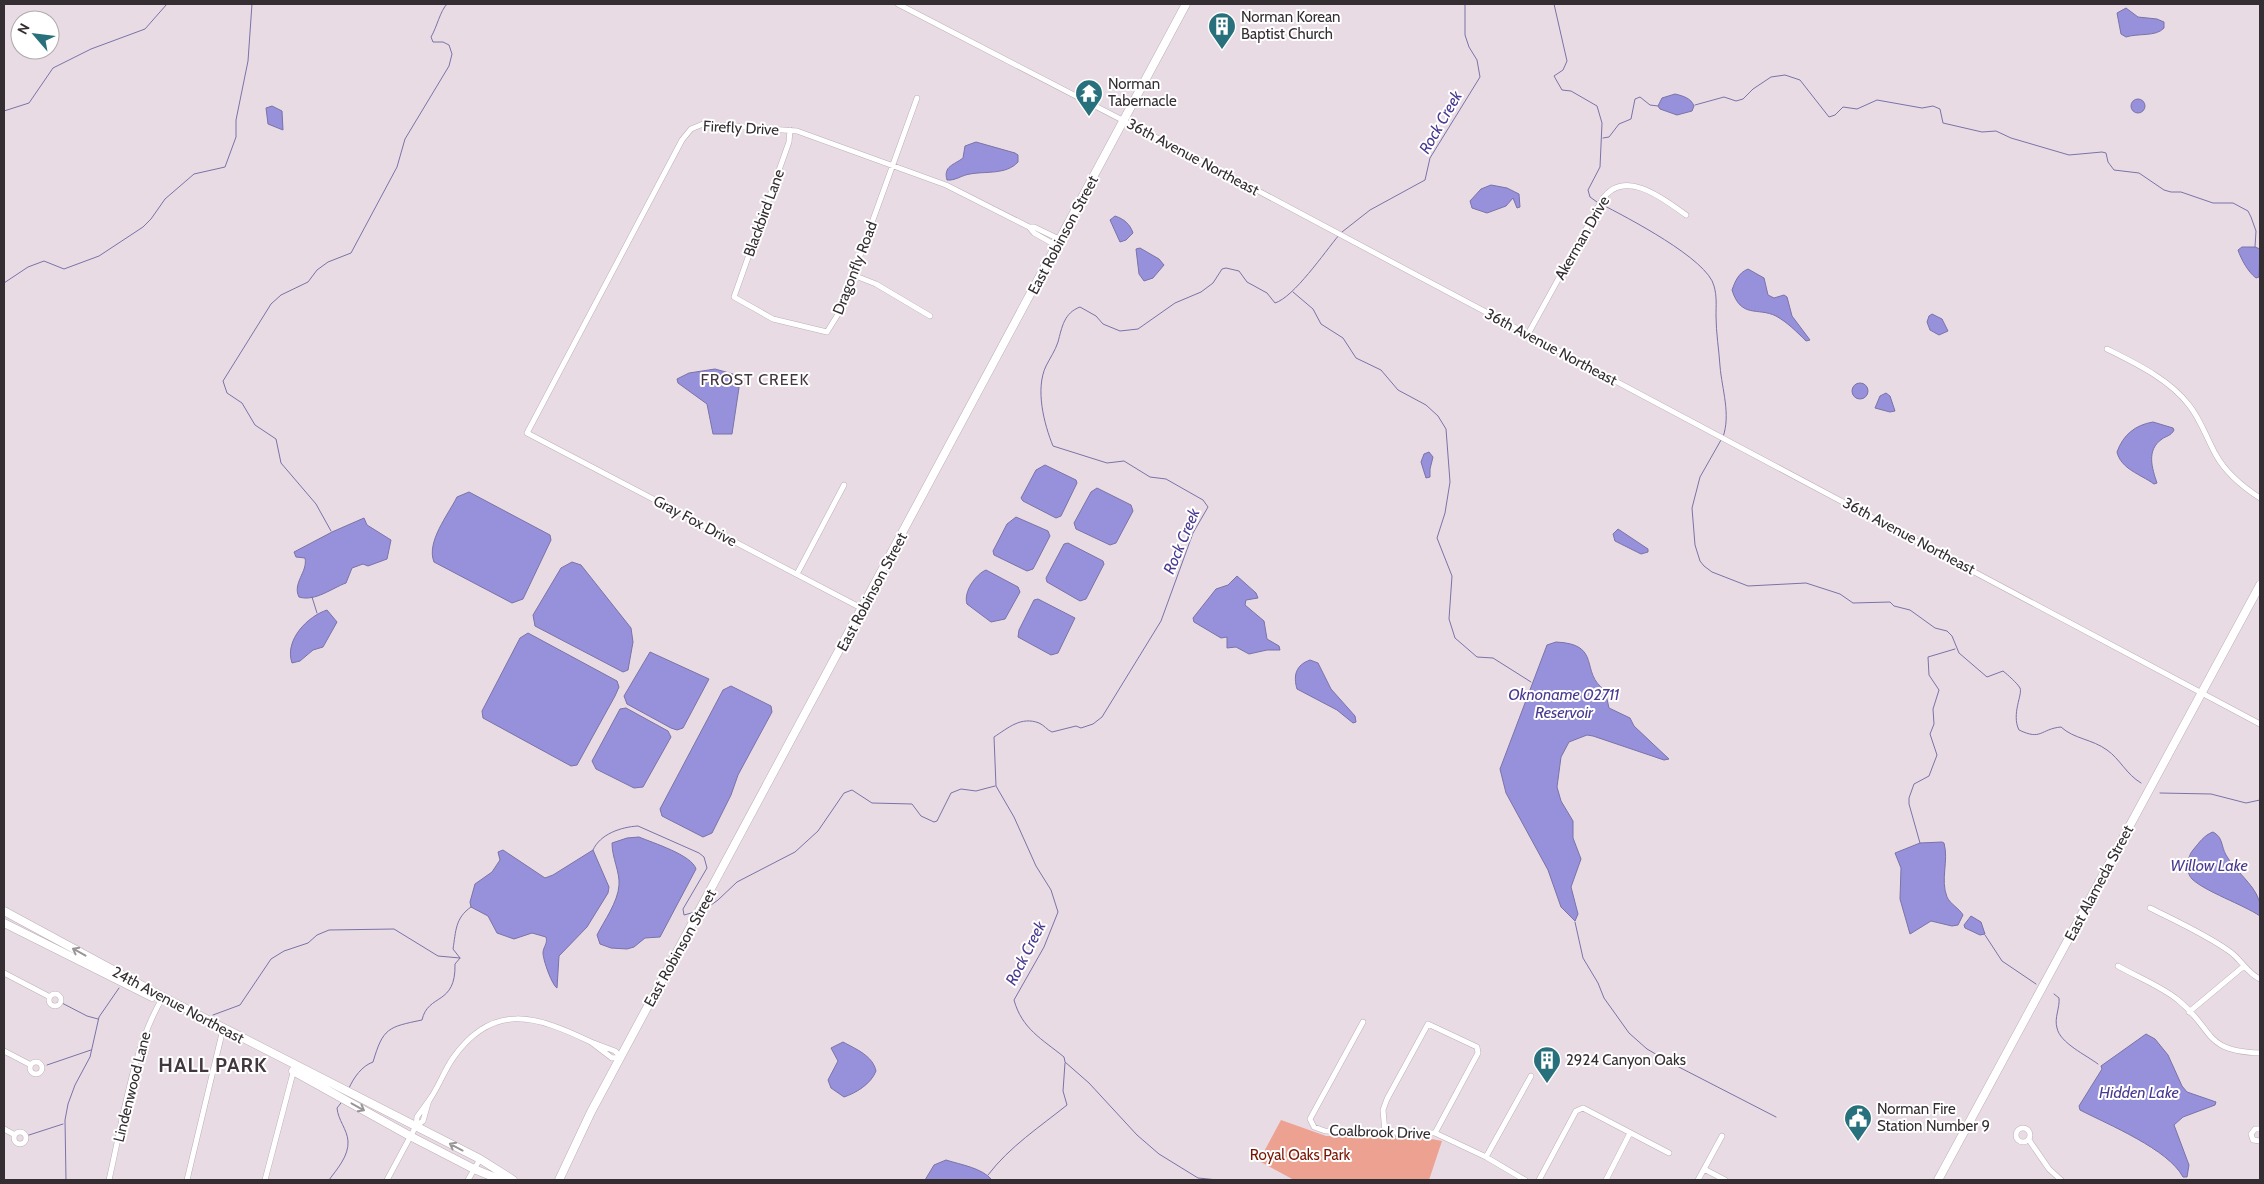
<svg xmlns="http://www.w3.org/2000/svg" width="2264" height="1184" font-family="Cabin,sans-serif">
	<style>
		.green { fill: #eca191 }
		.water { fill: #9791db; stroke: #7973a8 }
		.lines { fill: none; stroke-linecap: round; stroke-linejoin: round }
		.stream { stroke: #7973a8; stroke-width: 1 }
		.street-casing { stroke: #bcafb7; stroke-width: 6 }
		.secondary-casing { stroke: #bcafb7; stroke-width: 9 }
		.street { stroke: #fff; stroke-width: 5 }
		.secondary { stroke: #fff; stroke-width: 8 }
		.oneway { stroke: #9a9698 }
		.labels { text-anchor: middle; stroke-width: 4; stroke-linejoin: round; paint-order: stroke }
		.poi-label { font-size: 15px; fill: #342e32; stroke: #fff; text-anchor: start }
		.street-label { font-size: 15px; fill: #342e32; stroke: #fff }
		.park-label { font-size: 15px; fill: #7b1503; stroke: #fff }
		.water-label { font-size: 16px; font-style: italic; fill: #493990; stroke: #fff }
		.neighbourhood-label { font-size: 16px; letter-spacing: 1px; fill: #42373e; stroke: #fff }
		.district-label { font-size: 20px; font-weight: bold; letter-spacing: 1px; fill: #42373e; stroke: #fff }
	</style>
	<rect width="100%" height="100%" fill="#e9dbe4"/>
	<path class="green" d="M1281 1120 1326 1136H1416L1442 1141 1429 1180H1294L1259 1161Z"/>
	<path class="water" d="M2126 8 2138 17 2157 19 2164 22V28C2156 37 2138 33 2126 37L2121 34 2117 13Z
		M1675 94C1683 96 1691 98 1694 106L1692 111 1677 115 1660 109 1658 106 1662 98Z
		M2131 106a7 7 0 1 1 14 0a7 7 0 1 1-14 0Z
		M272 106 282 111 283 130 268 124 266 108Z
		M976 142 1015 153 1018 155V162C1006 175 986 171 970 174 962 175 955 181 947 180 943 166 954 165 963 158L965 146Z
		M1491 185 1507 188 1519 194 1520 207 1517 208 1513 198 1506 206 1487 213 1472 208 1470 201 1481 189Z
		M1115 216C1124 219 1130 224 1133 233L1126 240 1120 242 1110 220Z
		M2242 247H2255L2260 249 2259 277 2256 278C2248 272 2241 259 2238 250Z
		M1140 248 1159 259 1164 265 1153 278 1144 281 1139 274 1136 249Z
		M1748 269 1764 278 1768 295 1774 298 1784 295 1787 297 1792 316 1810 340 1806 341C1797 332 1787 322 1776 316 1758 307 1741 319 1732 290 1735 282 1738 273 1748 269Z
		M1932 314 1942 319 1948 331 1939 335 1930 330 1927 322 1929 316Z
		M715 369 733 374 740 381 732 434H713L707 404 678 383 677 379 689 373Z
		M1852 391a8 8 0 1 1 16 0a8 8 0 1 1-16 0Z
		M1886 393 1890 396 1895 411 1890 412 1875 408 1880 396Z
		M2153 422 2173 428 2174 430C2171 436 2166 436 2162 439 2146 450 2152 468 2157 483L2154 484C2140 474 2121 469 2117 452 2123 435 2135 425 2153 422Z
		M1429 452 1433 457 1430 469V477L1426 478 1421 462 1424 454Z
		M1045 465 1076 480 1077 483 1061 516 1056 518 1023 501 1021 498 1036 470Z
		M1097 488 1131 505 1133 511 1116 543 1110 545 1076 529 1074 523 1091 492Z
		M469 492 550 535 551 540 523 599 512 603 434 562C426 542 448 515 457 497Z
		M1016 517 1048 531 1050 536 1033 569 1027 571 994 555 993 551 1007 524Z
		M364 518 367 525 391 540 387 559 368 566 363 564 352 568 346 583C332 588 315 602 299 597 292 583 308 572 305 558L296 557 294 552 332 532Z
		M1618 529 1648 549V552L1641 554 1615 541 1613 534Z
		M1068 543 1103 561 1104 564 1086 599 1080 601 1047 582 1046 578 1064 544Z
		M572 562 581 565 631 628 633 642 628 670 623 672 535 626 533 615 561 568Z
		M986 570 1018 587 1020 592 1005 619 991 622 967 604C963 592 976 574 986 570Z
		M1237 576 1256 593 1258 598 1246 600 1245 605 1264 621 1267 639 1279 646 1280 650H1267L1249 654 1236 647 1227 648V637L1221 638 1194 622 1193 618 1216 589 1228 585Z
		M1038 599 1075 618 1058 653 1051 655 1018 637 1019 630 1034 600Z
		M327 610 337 622 323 647 313 650 300 661 292 663C284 640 308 616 327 610Z
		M528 633 617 681 619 687 615 696 577 765 571 766 483 718 482 711 520 638Z
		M1556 642C1603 644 1579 673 1605 690L1609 708 1630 718 1634 726 1669 759 1664 760 1593 736 1587 735 1569 742 1561 757 1557 787 1561 801 1573 821V838L1581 859 1571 887 1578 914 1575 921 1561 907 1548 870 1506 793 1500 769 1547 645Z
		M650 652 709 679 683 728 677 730 671 728 627 704 624 696Z
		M1310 660 1318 663 1331 689 1355 716 1356 722 1353 723 1337 710 1297 689C1293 675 1296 665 1310 660Z
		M731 686 771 706 772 712 738 775 731 795 712 833 703 837 662 816 660 809 723 690Z
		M626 708 668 731 671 737 643 787 634 788 596 769 592 761 620 709Z
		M2213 832C2223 837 2221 846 2226 855 2235 871 2253 883 2259 900 2261 905 2260 911 2260 916 2242 904 2206 892 2192 879 2185 872 2187 857 2193 850 2199 843 2204 835 2213 832Z
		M639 837C653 843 692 855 696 869L660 937 645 938 634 947 627 949 611 948 600 944 597 935C604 921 618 902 619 885 620 872 612 858 612 843L627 838Z
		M1942 842 1944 843C1949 861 1940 879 1947 897 1951 905 1959 908 1963 915L1958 925 1952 926 1931 921 1910 934 1900 899 1901 868 1895 853 1920 843Z
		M503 850 545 878 553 875 593 850 609 887 608 893 587 927 559 956 557 988C552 985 543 960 543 953 543 947 548 944 546 937L532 933 514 939 497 933 488 916 471 907 470 902 475 884 492 872 500 860 498 852Z
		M1971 916 1981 922 1985 934 1980 935 1965 928 1964 925Z
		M2146 1034 2155 1039 2168 1055 2182 1086 2187 1092 2216 1102 2215 1105 2183 1117 2174 1125 2189 1165 2187 1177H2183C2168 1149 2109 1125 2080 1110L2079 1106 2102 1069 2101 1066Z
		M843 1042C856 1049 873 1056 876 1071 871 1084 856 1093 844 1097L831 1088 828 1080 838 1061 831 1048Z
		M946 1160C962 1165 982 1168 992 1180H925L934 1165Z"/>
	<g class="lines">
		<path class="stream" d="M1554 4 1567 61 1563 70 1554 76 1562 90 1571 91 1597 106 1602 123 1600 167 1588 190 1590 197 1597 202
			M1695 105 1724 97 1736 101 1743 99 1753 89 1771 77 1785 75 1800 80 1829 117 1835 115 1843 107 1857 109 1877 100 1922 108 1933 106 1940 109 1943 123 1982 132 1996 131 2011 138 2069 155 2102 152 2106 153 2108 162 2114 170 2139 173 2164 190 2171 192H2181L2213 203H2233L2248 211 2251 217 2256 231 2255 247
			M4 111 29 103 53 68 91 49 145 29 167 4
			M1603 138 1609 137 1619 124 1631 119 1635 99 1640 97 1650 105 1658 106
			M1601 204C1626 217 1708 259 1714 286 1717 296 1716 306 1716 316 1716 333 1719 350 1720 366 1722 390 1731 414 1723 437
			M1342 232 1370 210 1425 180 1430 158 1480 77 1477 60 1469 47 1465 35V4
			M4 283 28 267 44 261 64 269 99 256 143 227 151 219 165 199 194 174 225 167 236 137V120L248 61 252 4
			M1293 292 1313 309 1321 324 1343 338 1356 358 1381 370 1398 390 1426 405 1438 416 1446 429 1450 482 1445 513 1437 538 1452 576 1449 619 1455 638 1477 657 1493 658 1531 682
			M1721 440 1700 477 1692 508 1695 545 1700 561 1704 566 1712 572 1748 586 1806 583 1840 594 1853 603 1890 602 1894 606 1910 610 1935 628 1947 631 1952 636 1959 653 1987 677 2003 671C2008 675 2017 683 2020 688 2023 694 2011 714 2019 730 2042 741 2040 729 2061 727 2074 739 2092 739 2107 750 2120 759 2126 774 2141 783
			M331 531 316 504 281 463 276 439 255 425 242 403 227 393 223 381 271 304 281 295 308 282 317 270 328 262 351 253 397 167 405 139 449 66 452 54 449 45 443 42H433L431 37C437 27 440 11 447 4
			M312 597 317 613
			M2160 793 2211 794 2246 803 2260 800
			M1920 843 1909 804V798L1914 784 1929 776 1937 755 1930 734 1934 724 1933 709 1939 690 1929 675 1928 657 1955 649
			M593 850C600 834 621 827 638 826L699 853 704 857 707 868 683 909 684 915 695 912
			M704 910 718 900 737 882 795 852 818 831 844 793 852 790 872 803 912 804 921 816 934 822 937 821 951 793 961 789 976 791 995 786
			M1575 922 1583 958 1598 983 1604 998 1629 1033 1647 1049 1671 1063 1776 1117
			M1985 935 2002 961 2036 984
			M2054 994 2059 998C2060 1008 2054 1018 2057 1028 2060 1043 2086 1055 2098 1064
			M60 1002 87 1016 98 1019
			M213 1015 240 1005 271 959 284 951 308 943 317 935 329 930 394 929 438 956 460 958
			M47 1065 91 1050
			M349 1088C354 1077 362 1066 373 1062 383 1028 388 1027 422 1020 428 993 456 1006 455 964L460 958 453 949C456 931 455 918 471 907
			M26 1136 63 1124
			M988 1175C1009 1147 1041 1126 1067 1105L1063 1091 1065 1063
			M66 1180 65 1120 68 1104 75 1085 90 1057 99 1017 119 988
			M329 1180C337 1169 349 1156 348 1141 347 1129 338 1120 337 1108L341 1103
			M1218 1180 1198 1178 1159 1154 1137 1135 1089 1083 1065 1062 1064 1057C1042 1039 1022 1029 1014 1000L1044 947 1058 912 1051 890 1036 866 1014 817 996 786 994 737C1008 728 1021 716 1039 723 1044 725 1047 730 1052 732L1076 726 1081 728 1093 724 1102 717 1161 621 1193 533 1208 507 1203 500 1166 479 1150 477 1124 461 1107 463 1053 446C1044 424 1035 389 1046 366 1050 358 1055 351 1058 342 1062 327 1064 313 1080 307L1096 316 1103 324 1120 331 1138 329 1175 303 1201 292 1213 283 1222 269 1226 268 1239 271 1247 282 1267 293 1275 303C1294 297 1324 253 1339 235"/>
		<g class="street-casing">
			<path id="street" d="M898 4 1217 169 2260 724
				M790 130 789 142 734 297 773 319 827 332 840 311 917 98
				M1029 227 1034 233 1057 246
				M853 275 876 284 930 316
				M1528 334 1602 200C1624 167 1664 199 1686 215
				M2107 349C2135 363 2169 379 2189 405 2201 420 2207 439 2216 455 2226 473 2243 487 2260 498
				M797 574 844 485
				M863 609 527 433 682 140 691 129 703 124 797 131 946 185 1029 227H1034L1061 240
				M2150 908C2176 921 2205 934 2229 951 2241 959 2247 973 2260 979
				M2118 966C2137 977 2161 986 2178 1000 2215 1030 2202 1051 2260 1053
				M4 973 50 997
				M49 1000a6 6 0 1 1 12 0a6 6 0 1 1-12 0Z
				M2189 1012 2244 966
				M1363 1022 1310 1119 1314 1127 1325 1131 1435 1133 1486 1157 1525 1180
				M591 1042 615 1051 621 1057 612 1058Z
				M4 1051 31 1065
				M30 1068a6 6 0 1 1 12 0a6 6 0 1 1-12 0Z
				M416 1126 423 1121 429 1100
				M2016 1135a7 7 0 1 1 14 0a7 7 0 1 1-14 0Z
				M4 1129 15 1135
				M2260 1129H2255L2251 1134 2253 1140 2260 1141
				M14 1138a6 6 0 1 1 12 0a6 6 0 1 1-12 0Z
				M1385 1132 1383 1110 1387 1099 1428 1024 1477 1047 1478 1053 1435 1133
				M2029 1140 2049 1169 2061 1180
				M1486 1157 1531 1076
				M1704 1169 1725 1180
				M109 1180C122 1124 133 1046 163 997
				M187 1180 223 1029
				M265 1180 294 1069
				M387 1180 416 1126 417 1117C421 1111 426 1105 430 1099 439 1086 444 1071 453 1058 493 1001 537 1016 591 1042
				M468 1180 480 1159
				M1539 1180 1576 1111 1583 1108 1669 1153
				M1606 1180 1630 1133
				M1698 1180 1722 1136"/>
		</g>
		<g class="secondary-casing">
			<path id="secondary" d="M4 911 163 997 480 1159 513 1180
				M4 923 152 997
				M293 1071 410 1136 474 1169 501 1180
				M559 1180 591 1112 1186 4
				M1938 1180 2260 585"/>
		</g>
		<use href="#street" class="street"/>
		<use href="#secondary" class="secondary"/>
	</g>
	<defs><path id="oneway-shaft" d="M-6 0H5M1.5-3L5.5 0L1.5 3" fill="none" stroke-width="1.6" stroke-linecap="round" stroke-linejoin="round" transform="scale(1.25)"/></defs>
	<g class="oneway">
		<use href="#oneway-shaft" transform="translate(79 952) rotate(-151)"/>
		<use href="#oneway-shaft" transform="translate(358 1107) rotate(29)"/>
		<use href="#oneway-shaft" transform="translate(456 1147) rotate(-152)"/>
	</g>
	<defs>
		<g id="building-pin" transform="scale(1.4375)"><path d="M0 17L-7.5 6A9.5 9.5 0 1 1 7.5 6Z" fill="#28707b" stroke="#fff"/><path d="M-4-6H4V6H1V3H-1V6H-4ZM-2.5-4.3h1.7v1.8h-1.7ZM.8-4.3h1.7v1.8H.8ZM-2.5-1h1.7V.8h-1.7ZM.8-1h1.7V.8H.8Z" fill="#fff"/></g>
		<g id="temple-pin" transform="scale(1.4375)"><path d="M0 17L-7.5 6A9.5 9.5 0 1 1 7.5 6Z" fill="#28707b" stroke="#fff"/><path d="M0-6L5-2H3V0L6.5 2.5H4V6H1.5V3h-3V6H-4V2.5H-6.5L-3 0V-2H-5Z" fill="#fff"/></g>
		<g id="civic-pin" transform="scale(1.4375)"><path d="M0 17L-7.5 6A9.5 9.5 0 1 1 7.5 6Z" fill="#28707b" stroke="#fff"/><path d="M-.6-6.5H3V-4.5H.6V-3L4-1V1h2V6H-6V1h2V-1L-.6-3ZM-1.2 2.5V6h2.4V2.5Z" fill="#fff"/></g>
	</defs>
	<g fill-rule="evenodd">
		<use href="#building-pin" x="1222" y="26"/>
		<use href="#temple-pin" x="1089" y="93"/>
		<use href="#building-pin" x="1547" y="1060"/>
		<use href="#civic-pin" x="1858" y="1118"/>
	</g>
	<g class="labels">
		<g class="poi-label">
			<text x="1241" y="22">Norman Korean<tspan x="1241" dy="17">Baptist Church</tspan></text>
			<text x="1108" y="89">Norman<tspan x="1108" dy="17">Tabernacle</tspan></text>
			<text x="1566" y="1065">2924 Canyon Oaks</text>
			<text x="1877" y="1114">Norman Fire<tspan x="1877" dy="17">Station Number 9</tspan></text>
		</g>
		<g class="street-label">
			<text transform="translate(741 128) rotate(3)" y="5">Firefly Drive</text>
			<text transform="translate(1193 157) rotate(28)" y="5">36th Avenue Northeast</text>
			<text transform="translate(764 213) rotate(-70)" y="5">Blackbird Lane</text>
			<text transform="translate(1063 235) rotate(-62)" y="5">East Robinson Street</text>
			<text transform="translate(1582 238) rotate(-60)" y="5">Akerman Drive</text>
			<text transform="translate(855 268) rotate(-69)" y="5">Dragonfly Road</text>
			<text transform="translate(1551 347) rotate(28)" y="5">36th Avenue Northeast</text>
			<text transform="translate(695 521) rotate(28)" y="5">Gray Fox Drive</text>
			<text transform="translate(1909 536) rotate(28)" y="5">36th Avenue Northeast</text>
			<text transform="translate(872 592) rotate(-62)" y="5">East Robinson Street</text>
			<text transform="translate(2099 883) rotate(-62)" y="5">East Alameda Street</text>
			<text transform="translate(680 948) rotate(-61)" y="5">East Robinson Street</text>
			<text transform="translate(178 1005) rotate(28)" y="5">24th Avenue Northeast</text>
			<text transform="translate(132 1087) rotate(-76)" y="5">Lindenwood Lane</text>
			<text transform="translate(1380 1132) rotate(2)" y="5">Coalbrook Drive</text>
		</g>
		<g class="park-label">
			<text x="1300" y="1160">Royal Oaks Park</text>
		</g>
		<g class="water-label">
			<text transform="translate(1440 122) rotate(-60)" y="6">Rock Creek</text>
			<text transform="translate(1181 541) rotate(-67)" y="6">Rock Creek</text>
			<text x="1564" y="700">Oknoname 02711<tspan x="1564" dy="18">Reservoir</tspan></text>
			<text x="2209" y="871">Willow Lake</text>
			<text transform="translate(1025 953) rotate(-63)" y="6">Rock Creek</text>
			<text x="2139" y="1098">Hidden Lake</text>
		</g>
		<g class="neighbourhood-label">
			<text x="755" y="385">FROST CREEK</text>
		</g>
		<g class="district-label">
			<text x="213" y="1072">HALL PARK</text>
		</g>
	</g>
	<rect width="2264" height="1184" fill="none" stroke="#342e32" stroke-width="10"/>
	<g transform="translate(35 35) rotate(298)"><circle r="24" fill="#ffffff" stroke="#aeabad"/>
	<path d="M0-4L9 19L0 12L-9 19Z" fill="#28707b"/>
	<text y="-8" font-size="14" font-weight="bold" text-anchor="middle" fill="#342e32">N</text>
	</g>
</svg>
